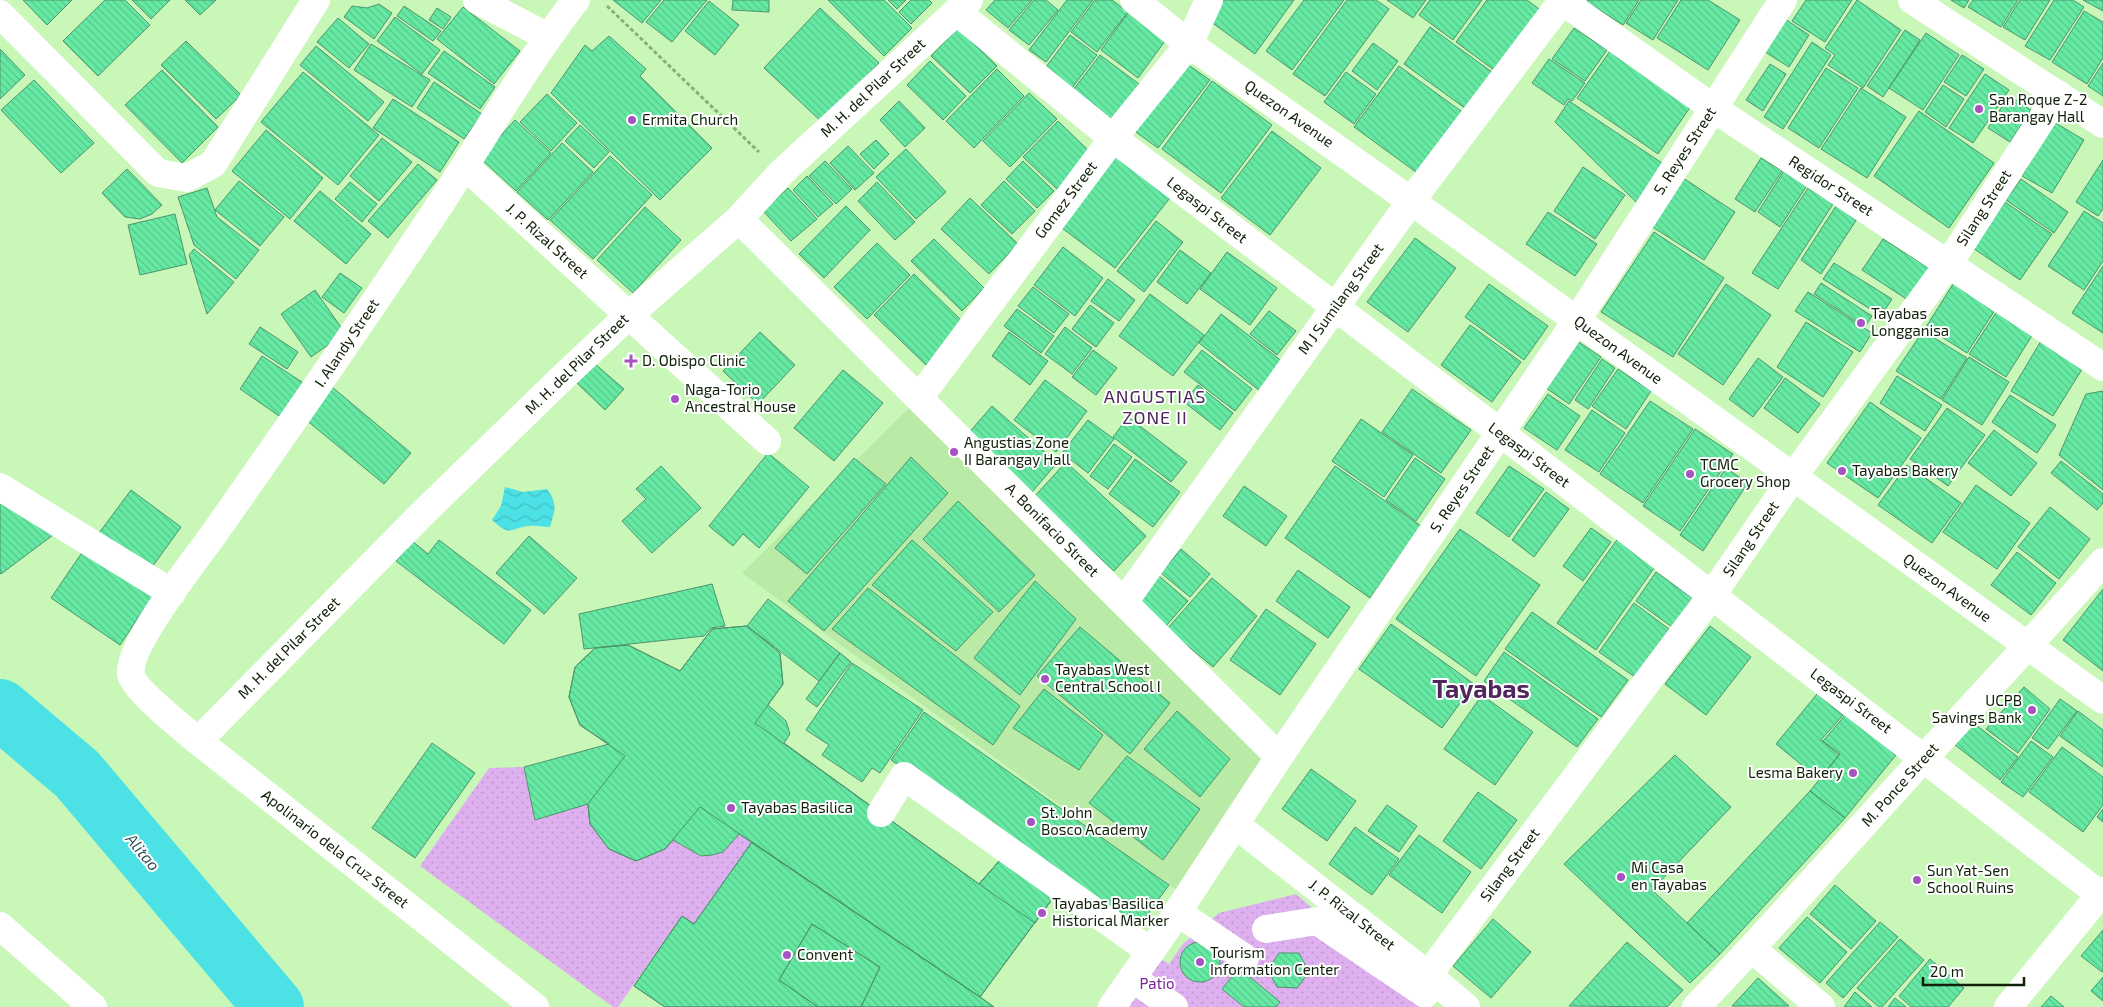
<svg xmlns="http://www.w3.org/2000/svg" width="2103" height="1007" font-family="'Exo 2',sans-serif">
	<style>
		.built { fill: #b9eba6 }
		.grass { fill: url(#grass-dots) }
		.water { fill: url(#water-waves) }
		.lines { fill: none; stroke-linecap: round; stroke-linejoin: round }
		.river { stroke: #4ce1e5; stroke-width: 60 }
		.building { fill: url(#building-back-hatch); stroke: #4d956d }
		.path { stroke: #89ad7b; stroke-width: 3; stroke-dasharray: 4 2.5; stroke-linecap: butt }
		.minor { stroke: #fff; stroke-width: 28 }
		.major { stroke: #fff; stroke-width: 28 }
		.poi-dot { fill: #a652c0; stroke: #fff; stroke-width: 2 }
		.labels { text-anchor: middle; stroke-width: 4; stroke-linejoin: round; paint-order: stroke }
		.street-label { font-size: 15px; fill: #102009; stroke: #fff }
		.poi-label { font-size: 15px; fill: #102009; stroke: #fff; text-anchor: start }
		.park-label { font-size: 15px; fill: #792093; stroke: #fff }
		.water-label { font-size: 16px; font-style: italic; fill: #325151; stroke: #fff }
		.quarter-label { font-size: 18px; letter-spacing: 1px; fill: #50275d; stroke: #fff }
		.town-label { font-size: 25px; font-weight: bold; fill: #50275d; stroke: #fff }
	</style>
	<defs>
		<pattern id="grass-dots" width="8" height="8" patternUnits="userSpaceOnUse" patternTransform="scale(1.25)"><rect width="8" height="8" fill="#dfb0ef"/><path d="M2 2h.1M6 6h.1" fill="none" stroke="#be97cc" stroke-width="1.8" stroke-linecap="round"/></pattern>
		<pattern id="water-waves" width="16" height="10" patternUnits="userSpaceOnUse" patternTransform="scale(1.25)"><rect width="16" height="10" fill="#4ce1e5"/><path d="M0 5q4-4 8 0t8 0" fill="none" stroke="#41c1c3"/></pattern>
		<pattern id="building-back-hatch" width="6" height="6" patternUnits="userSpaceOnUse" patternTransform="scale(1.25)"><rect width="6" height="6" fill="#65e9a3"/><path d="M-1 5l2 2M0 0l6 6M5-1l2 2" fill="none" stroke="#57c88b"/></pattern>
	</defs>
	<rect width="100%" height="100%" fill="#c9f7b8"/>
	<path class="built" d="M919 398 1279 757 1187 898 742 573Z"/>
	<path class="grass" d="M524 767 535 819 588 804 590 824 609 849 673 840 701 856 723 852 739 834 752 842 694 924 682 916 618 1007H613L420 866 489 768Z
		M1296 894 1426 1007H1112L1151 952 1169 964 1183 944 1219 913Z"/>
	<path class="water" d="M505 487 523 492 547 489C558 504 555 510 550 527 543 527 536 525 529 526 508 528 512 538 492 520L501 506Z"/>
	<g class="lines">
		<path class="river" d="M0 709 77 774 274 1007"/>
	</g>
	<path class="building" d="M23 0H72L47 25Z
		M105 0H125L150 25 98 76 63 41Z
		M132 0H170L151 19Z
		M185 0H216L200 15Z
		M613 0H661L642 23Z
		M664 0H707L672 42 646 22Z
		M733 0H769V12L732 10Z
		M828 0H884L912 28 884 56Z
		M888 0H906L897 9Z
		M911 0H929L932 3 911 24 899 12Z
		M995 0H1032L1008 28 986 10Z
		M1034 0H1046L1058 10 1029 45 1009 30Z
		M1067 0H1093L1046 62 1029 50Z
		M1095 0H1112L1128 12 1097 52 1071 32Z
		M1221 0H1294L1255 54 1207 19Z
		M1304 0H1344L1292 70 1266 51Z
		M1347 0H1376L1389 9 1325 96 1293 74Z
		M1387 0H1426L1413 18Z
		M1430 0H1482L1453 40 1419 15Z
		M1487 0H1527L1543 12 1498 73 1456 42Z
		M1588 0H1639L1623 25 1587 2Z
		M1641 0H1678L1653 40 1626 23Z
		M1681 0H1708L1740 20 1708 70 1657 38Z
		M1806 0H1852L1825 42 1792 21Z
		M1857 0 1901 30 1863 88 1828 65 1835 55 1825 48Z
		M1951 0H1969L1964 8Z
		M1973 0H2018L2001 27 1968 7Z
		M2020 0H2050L2025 40 2003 27Z
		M2054 0H2073L2084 7 2050 60 2025 46Z
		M2083 0H2103V11Z
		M709 1 739 25 715 55 685 31Z
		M379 4 392 13 374 39 344 17 352 6 367 8Z
		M404 6 441 31 433 41 397 16Z
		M463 7 520 51 494 84 437 39Z
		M437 8 451 17 443 29 429 20Z
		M820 8 879 63 823 123 764 68Z
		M2084 11 2103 22V58L2087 84 2052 62Z
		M1128 13 1165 41 1138 78 1101 50Z
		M395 17 440 50 422 74 377 41Z
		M338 18 369 44 349 68 317 42Z
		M1785 19 1809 35 1789 67 1765 52Z
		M1430 27 1496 75 1469 111 1404 64Z
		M958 28 997 66 970 93 931 56Z
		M1574 28 1607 50 1585 81 1552 59Z
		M1905 30 1920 40 1883 97 1867 86Z
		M1926 33 1959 55 1923 110 1889 88Z
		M1070 35 1097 55 1072 88 1046 67Z
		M609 36 646 69 640 76 712 148 660 200 551 93 585 45 592 51Z
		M186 41 241 95 216 119 161 65Z
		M1812 42 1831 55 1783 129 1764 117Z
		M1373 43 1398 61 1377 90 1352 71Z
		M371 44 430 80 412 107 354 70Z
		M316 46 384 102 368 121 300 65Z
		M0 49 25 75 0 99Z
		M444 51 495 87 480 109 428 73Z
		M1610 51 1691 106 1658 154 1577 98Z
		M1100 55 1139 84 1112 119 1073 90Z
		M1962 55 1984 69 1966 96 1944 82Z
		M1549 59 1585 83 1572 101 1568 99 1564 105 1532 83Z
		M930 61 966 96 943 120 907 85Z
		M1184 62 1210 80 1158 148 1133 130Z
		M2103 63V96L2088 86Z
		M1770 64 1786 74 1763 111 1746 100Z
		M1399 66 1465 114 1420 175 1354 127Z
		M1826 68 1858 88 1819 148 1788 128Z
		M997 69 1024 96 974 148 946 121Z
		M162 70 218 127 182 163 125 105Z
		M303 72 379 135 338 185 261 122Z
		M1346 72 1376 94 1354 124 1324 102Z
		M1985 74 2009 90 1973 143 1949 128Z
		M34 80 94 143 61 173 1 110Z
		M1212 81 1272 125 1221 193 1162 149Z
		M434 82 482 114 464 139 417 108Z
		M1943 85 1964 99 1946 127 1925 112Z
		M1861 88 1906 117 1867 178 1821 149Z
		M1029 93 1057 119 1010 167 983 141Z
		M547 94 577 123 551 151 520 122Z
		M2009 96 2031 110 2010 142 1988 128Z
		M393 99 459 142 440 172 373 128Z
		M899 101 925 128 905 147 880 120Z
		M1569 101 1665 165 1637 203 1555 122Z
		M1919 111 1994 163 1949 228 1874 176Z
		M515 120 551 153 516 191 480 158Z
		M1058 121 1092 154 1058 190 1023 157Z
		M2054 122 2084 140 2052 193 2022 176Z
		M580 125 609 152 594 168 565 141Z
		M266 130 323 178 290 219 232 171Z
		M1272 131 1321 168 1270 235 1221 198Z
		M382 138 412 162 379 201 350 176Z
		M876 140 889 154 874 169 860 154Z
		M562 143 593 172 548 220 517 192Z
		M848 146 874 173 855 190 830 163Z
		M906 149 946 192 916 219 876 177Z
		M1116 151 1173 194 1115 268 1058 225Z
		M610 156 652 195 593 259 550 220Z
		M1761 158 1782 171 1755 212 1735 199Z
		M2103 160V209L2098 216 2076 202Z
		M825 161 852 189 836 204 809 176Z
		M1023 161 1054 191 1037 208 1006 179Z
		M418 164 437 180 388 238 368 221Z
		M1583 167 1625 195 1595 239 1554 211Z
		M127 169 162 205 152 214 140 219 125 217 102 193Z
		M1785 169 1808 184 1780 227 1758 212Z
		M807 176 833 204 818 217 793 190Z
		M1683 178 1735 212 1704 260 1651 226Z
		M2021 179 2068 212 2054 233 2006 200Z
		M239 181 284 217 260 246 215 210Z
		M1004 181 1035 211 1012 234 981 205Z
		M350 182 377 204 362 222 335 199Z
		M877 182 915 222 895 240 858 201Z
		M207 188 217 217 259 250 236 279 194 245 178 197Z
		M788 188 817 219 791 241 763 211Z
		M1808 188 1833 204 1778 289 1752 273Z
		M320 191 371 234 346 264 294 221Z
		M970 198 1018 244 989 274 941 229Z
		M2005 202 2052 234 2020 280 1973 248Z
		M846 206 870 230 824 278 799 254Z
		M1836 206 1857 219 1821 274 1801 260Z
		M645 207 681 240 633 293 597 260Z
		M2084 211 2103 223V261L2084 290 2048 266Z
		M1548 212 1597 244 1575 276 1526 244Z
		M175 214 187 264 140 275 128 225Z
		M1156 221 1183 242 1144 292 1117 271Z
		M1654 232 1724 278 1673 357 1601 312Z
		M1415 238 1456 268 1408 332 1367 302Z
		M934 239 984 288 962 311 911 261Z
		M1883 239 1932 270 1911 302 1862 270Z
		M877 243 910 275 867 319 834 287Z
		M1063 247 1103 278 1075 316 1034 285Z
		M194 249 234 282 207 314 189 255Z
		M1180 250 1211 273 1187 304 1157 282Z
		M1227 252 1277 288 1250 325 1200 289Z
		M1834 263 1892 299 1881 316 1823 279Z
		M2103 266V333L2072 313Z
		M340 273 362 288 344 313 322 297Z
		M914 274 965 324 926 365 874 315Z
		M1108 279 1135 300 1119 321 1091 301Z
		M1955 281 1997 307 1967 353 1926 327Z
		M1821 283 1872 316 1865 327 1814 294Z
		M1489 284 1548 326 1524 360 1465 317Z
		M1726 284 1771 315 1723 385 1678 354Z
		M1033 287 1069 314 1054 333 1018 306Z
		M315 290 345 333 311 357 281 314Z
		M1808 292 1872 333 1860 352 1795 311Z
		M1150 294 1204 335 1173 376 1119 336Z
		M1090 305 1114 323 1096 347 1072 329Z
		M1999 308 2035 331 2006 377 1969 354Z
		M1017 309 1054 336 1041 353 1004 326Z
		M1269 311 1296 331 1277 355 1250 334Z
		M1221 314 1283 362 1260 391 1199 343Z
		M1806 322 1853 352 1823 397 1777 367Z
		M1470 325 1521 362 1492 402 1441 365Z
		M260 327 298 352 287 369 249 344Z
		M1065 327 1092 348 1072 374 1045 354Z
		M1923 331 1967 358 1941 399 1896 371Z
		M760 332 795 365 758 404 723 371Z
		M1009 332 1048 361 1030 385 992 356Z
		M1574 339 1601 357 1569 404 1543 386Z
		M2041 341 2084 366 2053 416 2011 391Z
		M1093 350 1117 368 1096 395 1072 377Z
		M1202 350 1252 389 1235 411 1184 372Z
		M262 356 305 384 282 418 240 389Z
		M1969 357 2009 382 1982 425 1942 400Z
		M1758 358 1783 377 1753 417 1729 399Z
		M1602 359 1615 368 1588 409 1575 400Z
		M595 364 624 389 605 410 576 382Z
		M1618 369 1651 391 1626 429 1592 406Z
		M843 370 883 403 834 461 794 428Z
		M1897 376 1942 405 1925 431 1880 403Z
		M1785 378 1820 404 1798 433 1764 408Z
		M1045 380 1087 411 1056 452 1014 420Z
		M1198 385 1233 413 1220 430 1184 402Z
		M332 387 411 453 384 484 305 419Z
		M1412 389 1471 430 1441 473 1382 432Z
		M2103 391V490L2059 455 2086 394Z
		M1548 394 1580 416 1557 450 1524 428Z
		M2010 395 2056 425 2037 453 1992 422Z
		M1650 401 1693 429 1643 503 1600 474Z
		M1870 402 1921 438 1878 498 1827 463Z
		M992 406 1057 463 1032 492 967 435Z
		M1947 408 1985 435 1948 486 1910 459Z
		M1592 410 1625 433 1599 472 1565 450Z
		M1128 417 1187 462 1171 482 1113 437Z
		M1361 419 1413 455 1384 497 1332 461Z
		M1088 420 1114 439 1088 473 1062 453Z
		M1695 429 1733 454 1680 531 1643 506Z
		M1994 430 2037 463 2011 496 1968 463Z
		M1114 444 1132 457 1108 489 1090 476Z
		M768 453 809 487 759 548 743 534 733 546 709 526Z
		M911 457 948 493 824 631 788 601Z
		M854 458 886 484 807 574 775 548Z
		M1415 458 1445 479 1416 521 1386 500Z
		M1135 459 1180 492 1153 527 1109 494Z
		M2061 461 2103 494V503L2097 510 2051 473Z
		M1066 462 1146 536 1114 571 1034 497Z
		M1907 465 1961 503 1932 543 1878 505Z
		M661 466 701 508 652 553 622 521 646 499 636 489Z
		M1335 466 1421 526 1370 598 1285 538Z
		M1509 466 1544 489 1509 537 1476 513Z
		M1726 468 1748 483 1703 551 1680 535Z
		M1976 485 2030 523 1997 569 1943 532Z
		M1244 486 1287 516 1266 546 1223 516Z
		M131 490 181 527 150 570 99 533Z
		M1546 492 1569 509 1534 557 1512 540Z
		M0 497 53 535 1 574 0 573Z
		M958 501 1035 575 999 612 923 539Z
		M2050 507 2090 539 2059 579 2018 547Z
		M1591 528 1611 542 1583 581 1563 566Z
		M1460 529 1540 585 1476 676 1396 619Z
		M529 536 577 578 544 614 496 573Z
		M1619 537 1657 564 1596 650 1557 623Z
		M439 540 531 610 504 644 396 561 412 541 428 554Z
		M912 540 993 612 956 651 872 585Z
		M1181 549 1210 574 1190 597 1161 573Z
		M83 551 152 597 120 645 51 598Z
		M2017 552 2056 583 2031 615 1991 585Z
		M1298 570 1350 607 1328 638 1276 601Z
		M1656 572 1692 598 1672 627 1636 601Z
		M1159 576 1188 601 1165 627 1136 602Z
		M1212 578 1257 616 1213 667 1167 629Z
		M1035 581 1076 619 1020 695 974 658Z
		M712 584 725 626 711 628 704 636 584 649 579 614Z
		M868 588 1020 706 993 745 832 629Z
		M2103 589V671L2063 640Z
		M768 599 840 653 819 681 747 626Z
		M1634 603 1669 629 1635 677 1599 652Z
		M1266 609 1316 644 1280 695 1230 660Z
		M1532 612 1628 680 1601 717 1505 649Z
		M1391 624 1474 684 1442 728 1359 669Z
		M747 626 780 653 783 684 768 705 786 721 790 734 784 743 979 884 1001 859 1053 898 980 997 739 834 723 852 712 855 701 856 673 840 665 849 636 861 609 849 590 824 588 804 625 756 580 725 569 697 575 667 595 648 628 645 680 671 712 629Z
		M747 626 780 653 783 684 755 723 979 884 1001 859 1053 898 980 997 700 807 665 849 636 861 609 849 590 824 588 804 535 820 524 767 609 744 580 725 569 697 575 667 595 648 628 645 680 671 712 629Z
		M1710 626 1751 657 1706 715 1665 684Z
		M1080 627 1170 703 1130 754 1037 676Z
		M1504 652 1598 719 1577 747 1484 681Z
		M840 653 851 662 817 707 806 699Z
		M852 663 923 710 880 773 872 768 862 782 822 755 829 745 806 730Z
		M2024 687 2050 709 2018 753 1986 729Z
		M1044 689 1103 735 1079 770 1013 728Z
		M1817 694 1843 715 1821 740 1839 755 1819 779 1776 744Z
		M1482 695 1533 732 1495 785 1444 749Z
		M2060 699 2077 711 2048 749 2032 738Z
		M1177 711 1230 759 1200 797 1144 749Z
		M2078 711 2103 730V767L2060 736Z
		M924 712 1169 885 1137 929 891 760Z
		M1846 714 1896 755 1845 818 1810 791 1840 754 1823 741Z
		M1968 719 2018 757 2000 780 1950 741Z
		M2031 741 2053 757 2023 797 2001 782Z
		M432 743 475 773 415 858 372 828Z
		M2062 747 2103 777V805L2083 832 2029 792Z
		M1675 755 1731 807 1652 890 1720 954 1690 983 1564 864Z
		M1127 756 1200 809 1163 860 1089 803Z
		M1311 769 1356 801 1327 841 1282 809Z
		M1810 791 1845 818 1720 954 1687 923Z
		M1478 792 1517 820 1481 869 1443 841Z
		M1387 805 1417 826 1399 852 1368 831Z
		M2103 809V822L2097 817Z
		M1355 827 1399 859 1372 895 1329 864Z
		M1419 835 1471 872 1442 913 1389 875Z
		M752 842 980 997 994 1007H665L634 986 682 916 694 924Z
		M752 842 980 997 994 1007H665L634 986 682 916 694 924Z
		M1001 859 1053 898 1035 923 979 884Z
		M1835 885 1876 921 1851 949 1810 914Z
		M1807 917 1847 952 1820 983 1779 948Z
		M1493 919 1531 952 1491 998 1453 966Z
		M1880 922 1898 937 1843 998 1826 983Z
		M812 924 880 967 861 1007H818L779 980Z
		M812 924 880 967 861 1007H818L779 980Z
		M2103 930V971L2102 972 2081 956Z
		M1900 939 1924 960 1882 1007H1879L1857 988Z
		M1180 962a20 20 0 1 1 40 0a20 20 0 1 1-40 0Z
		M1627 942 1683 990 1667 1007 1569 1006Z
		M1279 953H1299L1309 972 1297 988 1277 987 1268 970Z
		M1930 959 1964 988 1948 1007H1911L1899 996Z
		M1239 968 1280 1002 1276 1007H1244L1222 989Z
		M2103 977V1001L2091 991Z
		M1758 978 1789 1006H1732Z
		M1855 992 1872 1007H1844Z
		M2051 996 2064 1007H2041Z
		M1895 998 1906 1007H1888Z"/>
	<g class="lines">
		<path class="path" d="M607 6 759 152"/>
		<path class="minor" d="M477 0 548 37
			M1561 0 1713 108 2103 367
			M1912 0 2103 124
			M957 12 1113 138 1501 433 2103 897
			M0 14 158 173 187 178 213 164 316 0
			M465 166 767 441
			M739 219 1279 757
			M919 398 1113 138 1189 44 1209 0
			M0 487 172 593
			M1124 602 1411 201 1563 0
			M198 741C184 729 133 689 131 674 127 648 193 562 211 538 287 430 362 322 435 212 482 141 524 67 576 0
			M881 813 904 776 1151 952
			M1236 825 1428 975 1466 1007
			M1177 912 1245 958
			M0 926 93 1007
			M1266 929 1317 921 1425 994
			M1752 949 1821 1007
			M1428 975 1712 595 1793 477 1949 263 2058 94
			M1132 978 1174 1007
			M1112 1007 1165 931 1279 757 1577 320 1783 0
			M1696 1007C1774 926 1848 841 1924 758 1984 693 2045 628 2103 562
			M2008 1007 2103 891"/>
		<path class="major" d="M1134 0 1189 44 1411 201 2103 700
			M535 1007 198 741 424 512 562 378 629 315 739 219 781 173 969 0"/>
	</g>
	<g class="poi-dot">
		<circle cx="1979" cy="109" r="5"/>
		<circle cx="632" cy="120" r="5"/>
		<circle cx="1861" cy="323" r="5"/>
		<path d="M628.5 353.5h5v5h5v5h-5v5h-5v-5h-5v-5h5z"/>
		<circle cx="675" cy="399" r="5"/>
		<circle cx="954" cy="452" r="5"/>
		<circle cx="1842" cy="471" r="5"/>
		<circle cx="1690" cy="474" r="5"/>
		<circle cx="1045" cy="679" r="5"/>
		<circle cx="2032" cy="710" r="5"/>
		<circle cx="1853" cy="773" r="5"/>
		<circle cx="731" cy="808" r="5"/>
		<circle cx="1031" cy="822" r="5"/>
		<circle cx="1621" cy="877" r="5"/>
		<circle cx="1917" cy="880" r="5"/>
		<circle cx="1042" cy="913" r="5"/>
		<circle cx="787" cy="955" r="5"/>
		<circle cx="1200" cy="962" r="5"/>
	</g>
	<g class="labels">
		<g class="street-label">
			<text transform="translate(873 88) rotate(-43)" y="5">M. H. del Pilar Street</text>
			<text transform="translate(1289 114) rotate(35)" y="5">Quezon Avenue</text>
			<text transform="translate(1685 151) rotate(-57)" y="5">S. Reyes Street</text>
			<text transform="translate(1831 186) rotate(33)" y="5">Regidor Street</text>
			<text transform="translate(1066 200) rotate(-53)" y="5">Gomez Street</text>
			<text transform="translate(1984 208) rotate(-57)" y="5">Silang Street</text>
			<text transform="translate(1207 210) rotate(38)" y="5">Legaspi Street</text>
			<text transform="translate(547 241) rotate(42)" y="5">J. P. Rizal Street</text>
			<text transform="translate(1341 299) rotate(-54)" y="5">M J Sumilang Street</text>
			<text transform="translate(347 343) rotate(-56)" y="5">I. Alandy Street</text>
			<text transform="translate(1618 350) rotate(36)" y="5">Quezon Avenue</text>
			<text transform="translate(577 364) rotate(-44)" y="5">M. H. del Pilar Street</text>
			<text transform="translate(1529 455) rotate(37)" y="5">Legaspi Street</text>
			<text transform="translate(1462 489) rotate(-56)" y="5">S. Reyes Street</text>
			<text transform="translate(1052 530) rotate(45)" y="5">A. Bonifacio Street</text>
			<text transform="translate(1751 539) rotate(-56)" y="5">Silang Street</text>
			<text transform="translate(1947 588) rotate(36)" y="5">Quezon Avenue</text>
			<text transform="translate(289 648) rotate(-45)" y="5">M. H. del Pilar Street</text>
			<text transform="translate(1851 701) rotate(37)" y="5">Legaspi Street</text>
			<text transform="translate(1900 785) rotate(-48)" y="5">M. Ponce Street</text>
			<text transform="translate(335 849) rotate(38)" y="5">Apolinario dela Cruz Street</text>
			<text transform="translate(1510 865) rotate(-53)" y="5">Silang Street</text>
			<text transform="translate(1352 915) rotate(38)" y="5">J. P. Rizal Street</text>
		</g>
		<g class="poi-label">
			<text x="1989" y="105">San Roque Z-2<tspan x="1989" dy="17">Barangay Hall</tspan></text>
			<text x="642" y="125">Ermita Church</text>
			<text x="1871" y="319">Tayabas<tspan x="1871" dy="17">Longganisa</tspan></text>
			<text x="642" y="366">D. Obispo Clinic</text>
			<text x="685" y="395">Naga-Torio<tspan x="685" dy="17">Ancestral House</tspan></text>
			<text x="964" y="448">Angustias Zone<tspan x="964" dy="17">II Barangay Hall</tspan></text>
			<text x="1700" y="470">TCMC<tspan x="1700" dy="17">Grocery Shop</tspan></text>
			<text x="1852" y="476">Tayabas Bakery</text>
			<text x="1055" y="675">Tayabas West<tspan x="1055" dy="17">Central School I</tspan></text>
			<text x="2022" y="706" text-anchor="end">UCPB<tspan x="2022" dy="17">Savings Bank</tspan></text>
			<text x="1843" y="778" text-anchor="end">Lesma Bakery</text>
			<text x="741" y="813">Tayabas Basilica</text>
			<text x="1041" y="818">St. John<tspan x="1041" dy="17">Bosco Academy</tspan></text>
			<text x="1631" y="873">Mi Casa<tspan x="1631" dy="17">en Tayabas</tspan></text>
			<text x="1927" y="876">Sun Yat-Sen<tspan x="1927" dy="17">School Ruins</tspan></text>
			<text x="1052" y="909">Tayabas Basilica<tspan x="1052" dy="17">Historical Marker</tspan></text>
			<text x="1210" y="958">Tourism<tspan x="1210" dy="17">Information Center</tspan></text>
			<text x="797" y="960">Convent</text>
		</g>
		<g class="park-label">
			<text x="1157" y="989">Patio</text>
		</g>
		<g class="water-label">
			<text transform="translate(143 852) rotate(50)" y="6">Alitao</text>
		</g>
		<g class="quarter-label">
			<text x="1155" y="403">ANGUSTIAS<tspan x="1155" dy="21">ZONE II</tspan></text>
		</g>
		<g class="town-label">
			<text x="1481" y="698">Tayabas</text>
		</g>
	</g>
	<path d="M1923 977v8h101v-8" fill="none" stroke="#102009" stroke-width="2.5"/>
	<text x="1930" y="977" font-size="15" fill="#102009" stroke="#ffffff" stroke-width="4" paint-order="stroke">20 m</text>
</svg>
